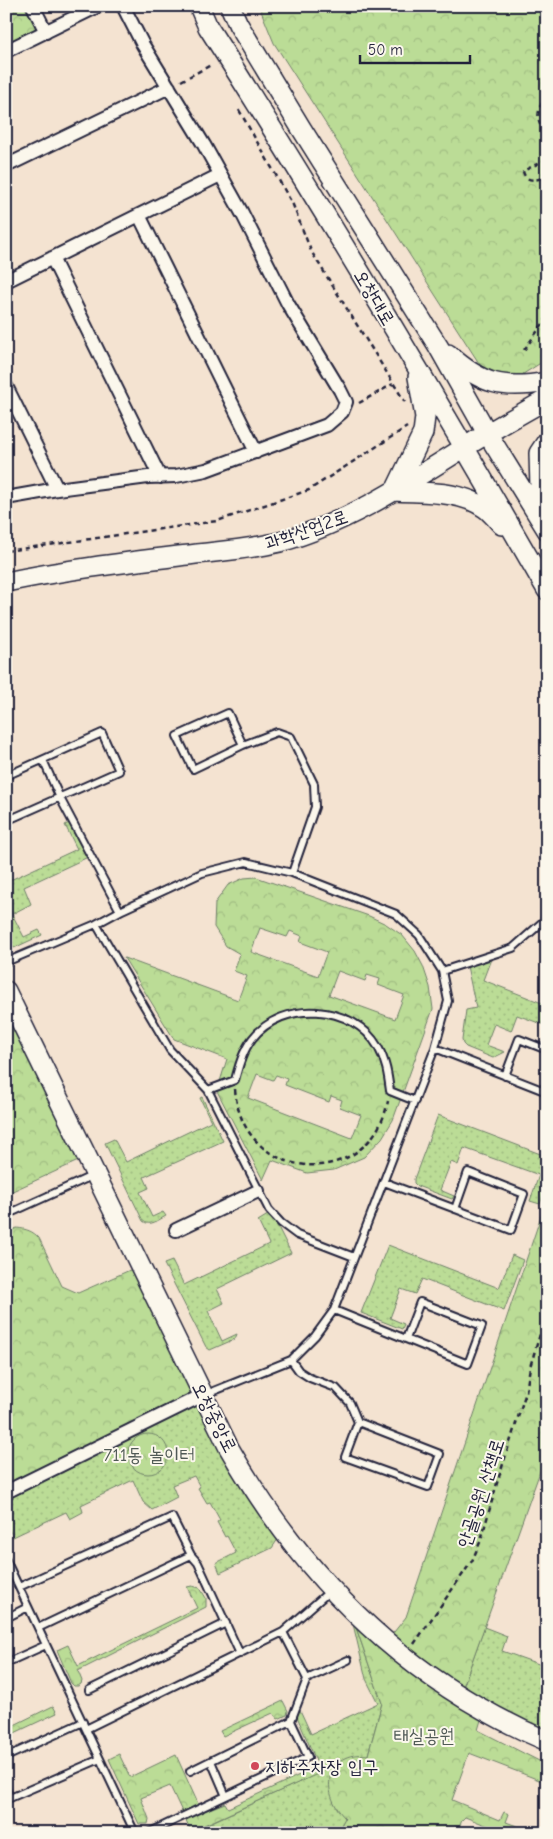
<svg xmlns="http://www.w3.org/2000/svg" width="553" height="1839" font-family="'Comic Neue','Poor Story',sans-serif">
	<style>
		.grass { fill: url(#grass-dots); stroke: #6e7f68 }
		.forest { fill: url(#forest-crowns); stroke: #6e7f68; fill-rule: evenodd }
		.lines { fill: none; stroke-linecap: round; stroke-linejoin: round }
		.lane-casing { stroke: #22223b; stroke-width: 10 }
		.street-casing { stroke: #22223b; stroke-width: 16 }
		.secondary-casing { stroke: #22223b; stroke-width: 22 }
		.path { stroke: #22223b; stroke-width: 2.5; stroke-dasharray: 5 4; stroke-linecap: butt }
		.lane { stroke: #fbf7ec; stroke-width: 6 }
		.street { stroke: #fbf7ec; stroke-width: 12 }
		.secondary { stroke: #fbf7ec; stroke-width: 19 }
		.poi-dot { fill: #d1495b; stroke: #fbf7ec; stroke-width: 2 }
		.labels { text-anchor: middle; stroke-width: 4; stroke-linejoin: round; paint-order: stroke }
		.street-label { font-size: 19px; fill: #22223b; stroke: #fbf7ec }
		.park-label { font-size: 19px; fill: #505a56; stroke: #fbf7ec }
		.poi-label { font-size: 19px; fill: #22223b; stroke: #fbf7ec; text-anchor: start }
	</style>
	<defs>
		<pattern id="grass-dots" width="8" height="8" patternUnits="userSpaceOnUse" patternTransform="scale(1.25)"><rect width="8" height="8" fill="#bbdc96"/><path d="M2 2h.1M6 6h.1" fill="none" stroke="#a0bc82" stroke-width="1.8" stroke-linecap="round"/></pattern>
		<pattern id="forest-crowns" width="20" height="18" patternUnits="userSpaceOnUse" patternTransform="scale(1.25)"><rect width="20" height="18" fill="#bbdc96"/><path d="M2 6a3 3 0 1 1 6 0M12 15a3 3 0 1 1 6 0" fill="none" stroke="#a0bc82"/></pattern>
	</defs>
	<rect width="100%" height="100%" fill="#f4e3d1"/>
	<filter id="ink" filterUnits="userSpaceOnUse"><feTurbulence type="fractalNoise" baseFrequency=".02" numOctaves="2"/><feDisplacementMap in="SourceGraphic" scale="10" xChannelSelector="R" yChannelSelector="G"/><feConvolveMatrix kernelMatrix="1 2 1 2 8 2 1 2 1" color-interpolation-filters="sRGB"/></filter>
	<g filter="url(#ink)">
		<path class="grass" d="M71 822 88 857 24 887 31 904 12 914 24 937 39 930 42 935 14 948 6 937V882L77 849 65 825Z
			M491 959 483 980 547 1005V1026L517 1015 511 1031 494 1024 486 1045 505 1052 493 1058 466 1047 463 1044 462 1040 466 1010 476 1008 467 966Z
			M202 1097 223 1141 144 1177 149 1188 140 1192 152 1217 163 1212 166 1216C158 1220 150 1227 143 1221L105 1143 114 1139 126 1162 211 1121 200 1098Z
			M438 1115 543 1155 547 1146V1185L540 1204 530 1201 539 1175 464 1148 458 1165 451 1162 440 1190 454 1196 452 1199 417 1186 414 1183V1179Z
			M271 1213 291 1253 217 1289 224 1303 208 1311 222 1341 237 1334 235 1339 210 1350 206 1347 164 1264 172 1261 184 1285 269 1244 258 1221Z
			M388 1245 499 1288 512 1255 523 1260 504 1311 422 1279 415 1294 401 1289 390 1318 404 1324 402 1329 361 1313Z
			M203 1395 278 1539 272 1548 220 1573 216 1563 236 1553 227 1536 225 1537 217 1522 220 1520 210 1502 207 1503 198 1488 200 1487 194 1476 172 1485 177 1497 152 1510 143 1502 133 1480 81 1505 83 1512 70 1519 66 1512 13 1537 6 1524V1492Z
			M349 1607 382 1703 356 1799 337 1833H188L321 1772 295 1712 300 1710 311 1734 378 1703 366 1679Z
			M484 1627 507 1636 502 1651 547 1667V1741L460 1696Z"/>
		<path class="forest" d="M6 6H33L46 32 6 51Z
			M259 6H547V359L520 376 484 371 274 43Z
			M256 877 369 916 386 924 402 935 415 951 423 966 430 987 433 1009 393 1120 382 1138 364 1157 334 1170 307 1173 272 1160 263 1180 217 1091 227 1059 174 1039 124 958 238 1000 247 976 234 971 240 954 226 946 214 927 215 903 228 885 244 878ZM260 928 287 937 290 931 302 936 300 942 327 952 318 976 251 952ZM338 971 365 981 367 975 380 979 378 985 404 995 395 1019 329 995ZM257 1074 273 1080 276 1075 287 1079 285 1085 329 1102 331 1096 342 1100 340 1107 361 1115 352 1138 248 1098Z
			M6 991 87 1157 6 1194Z
			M547 1198V1452L460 1695 484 1710 478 1730 547 1765V1783L469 1753 452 1800 500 1820 504 1812 509 1814 506 1822 536 1833H506L465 1817 462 1820 457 1833 442 1828 440 1833H337L345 1818C319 1792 325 1750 368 1755L382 1703 349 1607 386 1642 406 1617Z
			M17 1228C26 1229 33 1231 39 1238L62 1286 78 1293 139 1266 203 1395 6 1492V1233Z
			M128 1454a20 20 0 1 1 40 0a20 20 0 1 1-40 0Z
			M192 1586 200 1588 206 1598V1607L78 1671 82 1681 81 1684 78 1686H74L71 1683 57 1650 68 1645 78 1666 197 1608 187 1587Z
			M283 1701 288 1711 287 1715 278 1719 273 1713 223 1736 220 1731Z
			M53 1706 57 1713 6 1737V1729Z
			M119 1754 130 1777 176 1755 200 1808 204 1811 225 1803 228 1808 319 1766 322 1772 191 1831 170 1786 141 1798 149 1819 148 1824H139L109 1759Z"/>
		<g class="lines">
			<g class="lane-casing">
				<path id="lane" d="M243 745 228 713 177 736 193 769 243 745 277 732 291 737 314 784 315 807 292 873
					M43 760 60 798 120 911
					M6 776 102 733 119 771 6 821
					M96 924 170 1050 208 1090 269 1210 281 1223 297 1235 354 1257
					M6 962 96 924 120 911 202 873 246 862 292 873 396 914 419 935 442 971 448 1001 435 1048 334 1310 315 1336 291 1360 204 1395
					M442 971 513 948 547 918
					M435 1048 547 1092
					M505 1076 519 1039 547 1050
					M208 1090 235 1080C239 1065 243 1051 252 1039 283 999 353 1004 378 1047 386 1061 388 1075 390 1091L415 1101
					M384 1182 511 1230 524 1194 468 1172 455 1209
					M6 1215 94 1175
					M334 1310 468 1364 482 1326 420 1302 406 1339
					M291 1360 299 1371 310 1378 336 1388 350 1403 358 1422 345 1457 428 1487 440 1454 358 1422
					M191 1555 198 1563 240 1654
					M6 1560 135 1833
					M19 1587 172 1517 191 1555 38 1628
					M6 1618 28 1607
					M283 1632 307 1679 348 1660
					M6 1663 46 1645
					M89 1690 226 1623
					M291 1721 307 1679
					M86 1729 283 1632 331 1590
					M6 1757 83 1722
					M211 1761 226 1796
					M6 1789 10 1798 100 1759
					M148 1833 308 1757 291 1721 190 1771"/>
			</g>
			<g class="street-casing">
				<path id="street" d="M33 6 46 32
					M6 51 98 6
					M6 166 169 87
					M139 215 256 452
					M52 258 160 477
					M6 281 220 175
					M6 386 57 489
					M6 498 57 489 148 477 176 476 206 470 327 425 342 412 346 402 340 390 288 304 242 213 204 145 143 45 123 6
					M176 1230 258 1191
					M6 1492 203 1395"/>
			</g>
			<g class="secondary-casing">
				<path id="secondary" d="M199 6 208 27C326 212 438 400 547 590
					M230 6 238 24 301 128 438 346 487 433 547 530
					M448 354C481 384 502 390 547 382
					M547 441 539 453 540 488 547 509
					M395 491C424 493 460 490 485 508 491 512 496 519 502 525
					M395 491 423 433 425 417 418 377
					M6 582C63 570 121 563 179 556 212 552 247 550 280 542 346 524 408 483 465 447 492 430 519 415 547 399
					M6 991 229 1448C304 1579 406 1681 547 1741"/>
			</g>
			<path class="path" d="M536 6 547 13
				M181 81 211 65
				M547 95C537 109 534 121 547 134
				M239 110 293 205 311 251 405 402
				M547 159 523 171C525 183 537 180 547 177
				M524 350 547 318
				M359 403 393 384
				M6 551 217 521 309 490 407 427
				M235 1089C241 1184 370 1193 388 1101
				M414 1644 472 1561 481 1540 497 1483 526 1392 530 1367 541 1331 547 1320"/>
			<use href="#lane" class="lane"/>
			<use href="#street" class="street"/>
			<use href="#secondary" class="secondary"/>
		</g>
	</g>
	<circle class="poi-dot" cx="255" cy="1766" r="5"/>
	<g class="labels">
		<g class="street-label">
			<text transform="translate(375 297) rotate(59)" y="7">오창대로</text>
			<text transform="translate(306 529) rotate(-19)" y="7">과학산업2로</text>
			<text transform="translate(215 1417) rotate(63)" y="7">오창중앙로</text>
			<text transform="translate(480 1493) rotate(-72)" y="7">안골공원 산책로</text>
		</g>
		<g class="park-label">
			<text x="149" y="1461">711동 놀이터</text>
			<text x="424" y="1742">태실공원</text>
		</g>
		<g class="poi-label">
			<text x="265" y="1773">지하주차장 입구</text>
		</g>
	</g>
	<rect width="553" height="1839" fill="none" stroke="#fbf7ec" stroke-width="25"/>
	<rect x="12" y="12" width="528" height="1814" fill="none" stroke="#22223b" stroke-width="2" filter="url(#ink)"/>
	<path d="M360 55v8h110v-8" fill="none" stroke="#22223b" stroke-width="2.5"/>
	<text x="368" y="55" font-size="15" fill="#22223b" stroke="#fbf7ec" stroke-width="4" paint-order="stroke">50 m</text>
</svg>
